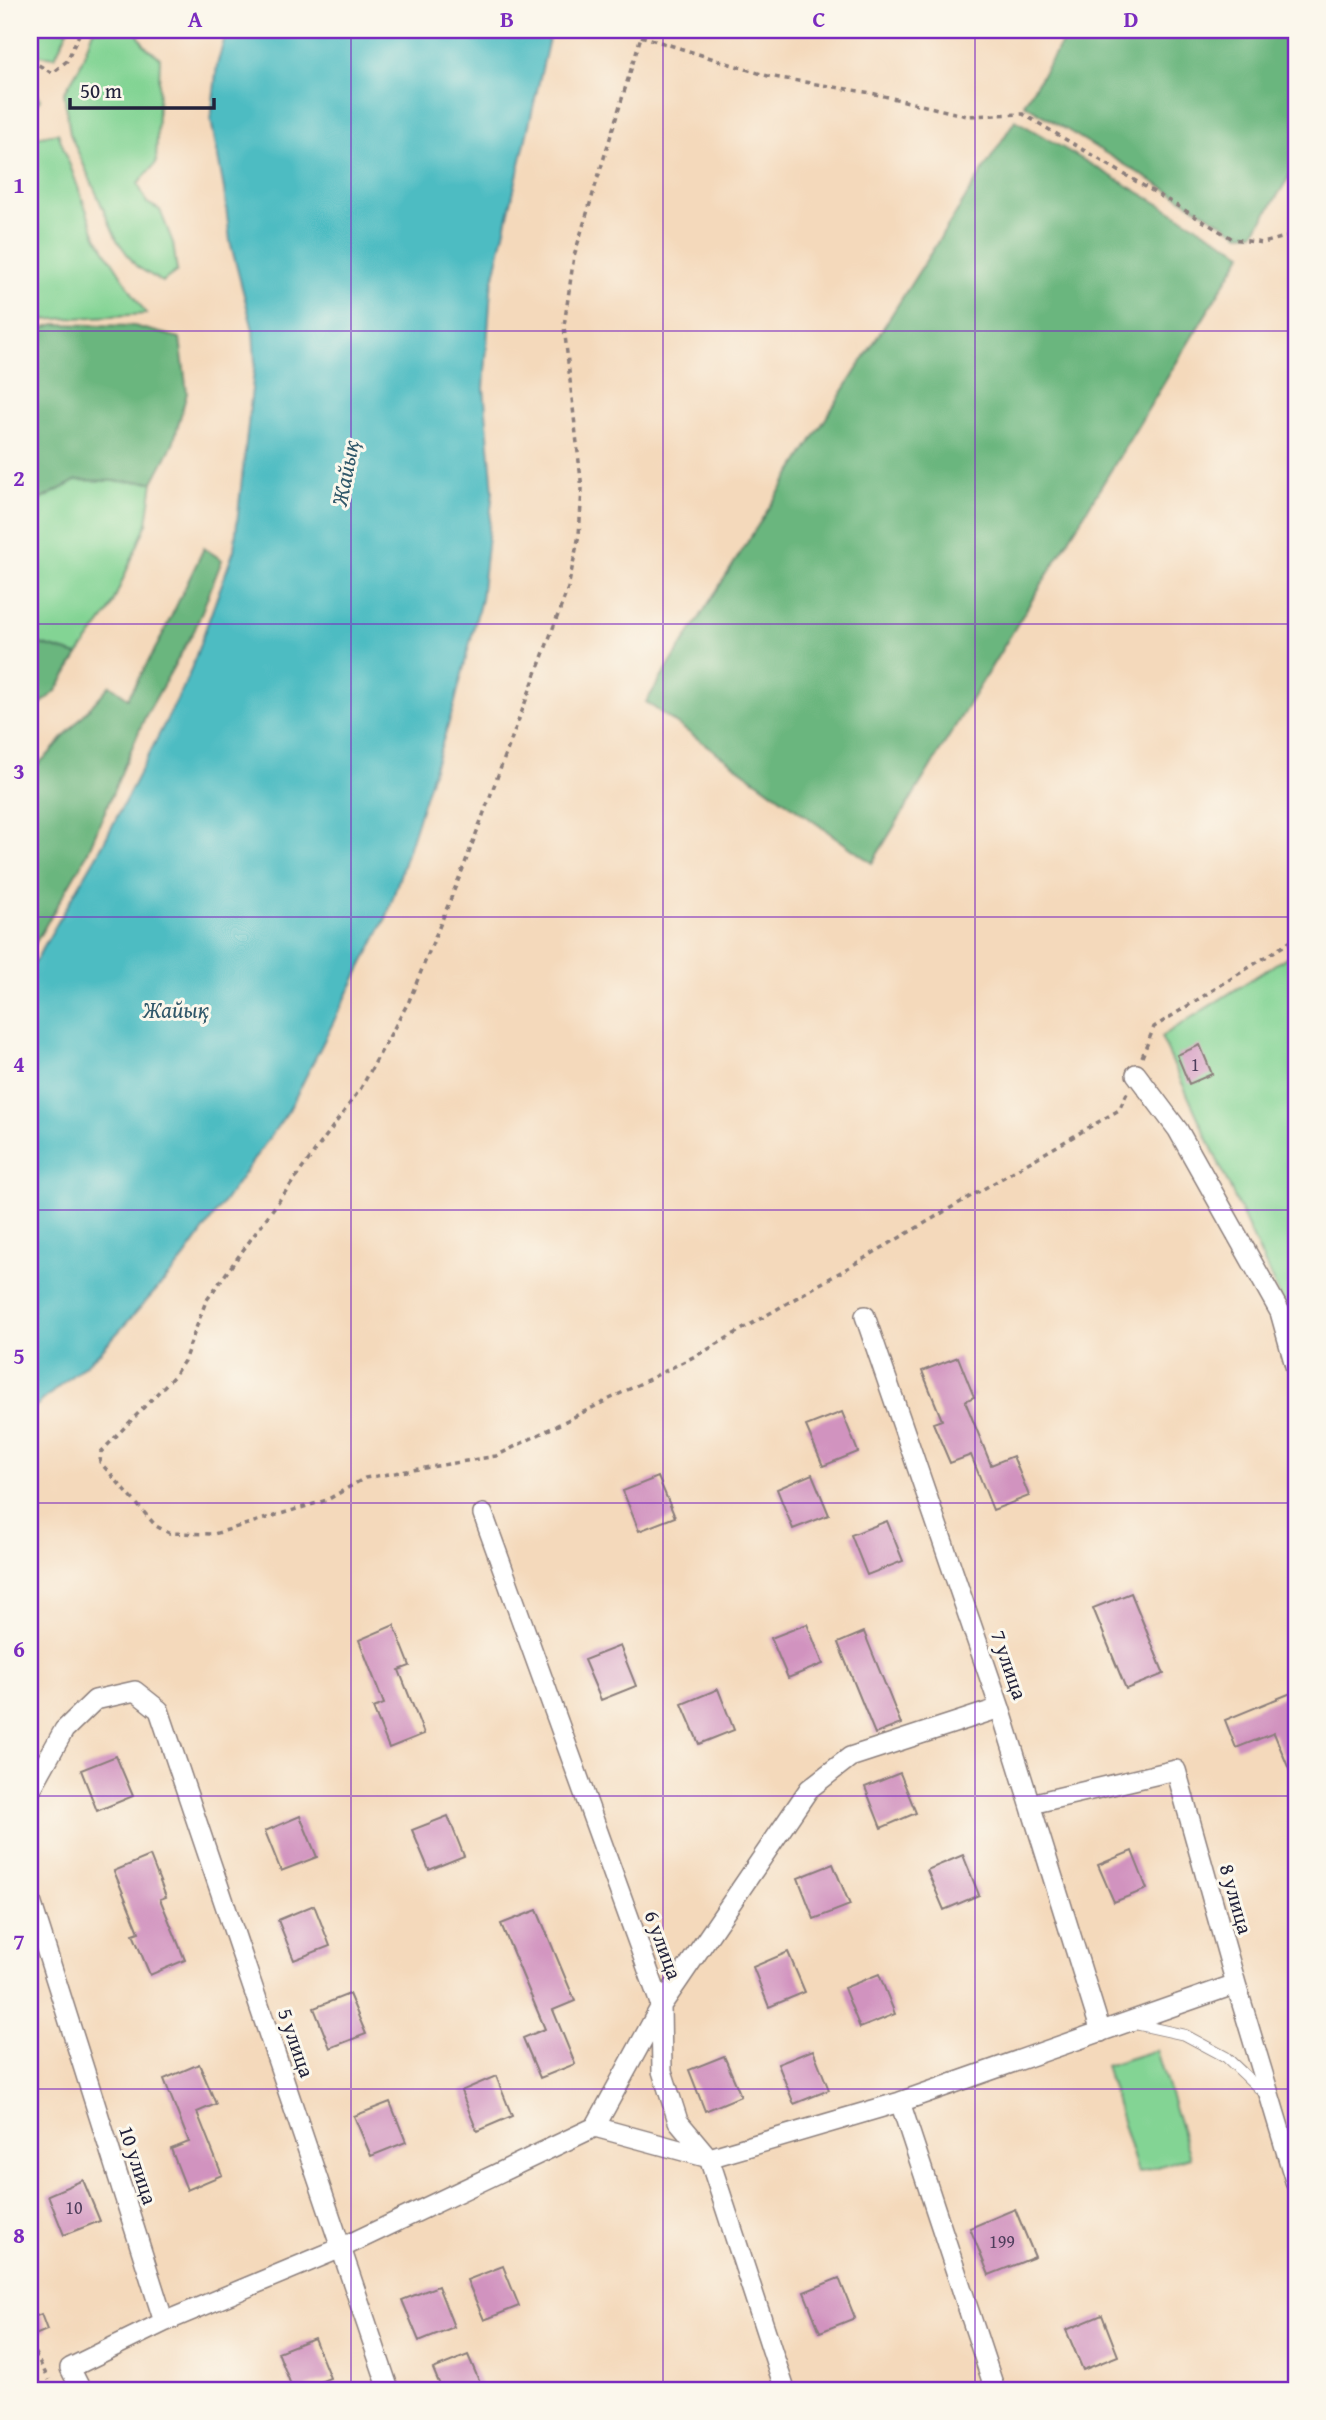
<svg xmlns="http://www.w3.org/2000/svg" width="1326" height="2420" font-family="'Gentium Book Plus',serif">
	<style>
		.green { fill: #83d494; stroke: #527b68; stroke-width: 2 }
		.forest { fill: #6ab67e; stroke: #466c5c; stroke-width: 2 }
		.water { fill: #4dbcc2; stroke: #386f7e; stroke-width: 2 }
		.building { fill: #d193bf }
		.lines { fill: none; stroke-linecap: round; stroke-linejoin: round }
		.lane-casing { stroke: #8b7e7b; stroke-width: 12 }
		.street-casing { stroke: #8b7e7b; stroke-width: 22 }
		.path { stroke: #8b7e7b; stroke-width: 3.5; stroke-dasharray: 5 5; stroke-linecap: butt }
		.lane { stroke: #fff; stroke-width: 10 }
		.street { stroke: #fff; stroke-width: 19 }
		.grid { fill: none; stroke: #7b2cbf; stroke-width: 2; stroke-opacity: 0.55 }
		.labels { text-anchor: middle; stroke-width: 6; stroke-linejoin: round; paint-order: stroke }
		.number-label { font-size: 18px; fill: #4e3e5c }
		.street-label { font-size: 21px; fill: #22223b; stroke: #fbf7ec }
		.water-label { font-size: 23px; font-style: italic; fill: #31586a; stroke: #fbf7ec }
		.neatline { fill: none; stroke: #7b2cbf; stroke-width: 2.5 }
		.grid-label { font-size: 23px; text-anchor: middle; font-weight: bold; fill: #7b2cbf }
	</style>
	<rect width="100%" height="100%" fill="#fbf7ec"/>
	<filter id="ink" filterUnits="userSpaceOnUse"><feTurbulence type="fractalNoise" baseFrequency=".0143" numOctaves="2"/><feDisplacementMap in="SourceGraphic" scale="14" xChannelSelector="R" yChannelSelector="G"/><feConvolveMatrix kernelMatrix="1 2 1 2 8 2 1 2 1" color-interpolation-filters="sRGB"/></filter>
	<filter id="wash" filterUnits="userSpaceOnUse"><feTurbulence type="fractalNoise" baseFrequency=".00686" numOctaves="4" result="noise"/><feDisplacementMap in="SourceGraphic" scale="28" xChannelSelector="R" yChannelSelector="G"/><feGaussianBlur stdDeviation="1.57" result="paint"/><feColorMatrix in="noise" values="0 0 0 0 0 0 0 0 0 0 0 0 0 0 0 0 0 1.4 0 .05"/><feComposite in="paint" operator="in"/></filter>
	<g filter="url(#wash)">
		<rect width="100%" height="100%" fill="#f4d9bb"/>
		<path class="green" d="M30 30H68L55 57 38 55 30 48Z
			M93 30H141L138 35 145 46 160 58 156 163 138 184 147 203 160 210 173 243 177 271 162 282 136 266 117 240 70 134 64 93 80 66Z
			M30 80 40 100 30 111Z
			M30 125 35 137 58 133 96 236 146 314 39 320 30 323Z
			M77 480 153 482 147 523 109 612 78 655 30 641V505Z
			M1296 951V1338L1291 1321 1161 1037Z
			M1156 2050 1190 2157 1138 2173 1105 2066Z"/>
		<path class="forest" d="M1070 30H1296V166L1254 233 1240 234 1024 104Z
			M1015 120 1243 253 872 863 646 702Z
			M55 324 134 326 180 338 187 393 173 444 153 482 77 480 30 505V332Z
			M204 548 222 560 195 629 145 717 86 856 30 952V771L48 755 110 685 128 698 159 642Z
			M30 641 78 655 56 691 30 713Z"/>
		<path class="water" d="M227 30H551L491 289 484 388 493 491 481 599 454 706 387 916 289 1110 179 1265 100 1352 30 1411V970L101 848 187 680 234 550 255 362 253 330 230 241 224 189 211 120 217 65Z"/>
		<g id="blocks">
			<path class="building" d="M1200 1045 1212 1074 1189 1084 1177 1055Z
				M958 1357 974 1397 965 1401 991 1465 1013 1456 1029 1496 993 1510 971 1455 950 1463 933 1423 942 1420 922 1371Z
				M842 1412 858 1452 823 1466 806 1426Z
				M812 1474 829 1515 793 1529 777 1489Z
				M658 1477 675 1517 639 1531 623 1491Z
				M887 1521 903 1561 867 1575 851 1535Z
				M1131 1593 1164 1674 1126 1689 1093 1608Z
				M807 1624 823 1664 788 1678 771 1638Z
				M394 1625 410 1666 399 1670 424 1734 389 1748 373 1708 384 1704 359 1640Z
				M864 1632 901 1724 875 1734 838 1643Z
				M620 1646 636 1686 601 1700 584 1660Z
				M718 1689 734 1730 699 1744 682 1704Z
				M1296 1691V1786L1274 1733 1236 1748 1225 1720Z
				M116 1756 133 1796 97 1811 81 1770Z
				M900 1773 916 1813 881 1828 865 1787Z
				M300 1816 317 1857 281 1871 265 1831Z
				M448 1816 464 1856 429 1870 412 1830Z
				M1132 1851 1147 1889 1114 1902 1098 1865Z
				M963 1855 979 1895 944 1910 927 1870Z
				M150 1856 166 1897 160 1899 185 1960 150 1975 133 1934 139 1932 114 1871Z
				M833 1864 850 1905 814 1919 798 1878Z
				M314 1905 330 1946 294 1960 278 1920Z
				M537 1910 575 2001 553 2010 575 2064 540 2078 523 2038 545 2029 501 1924Z
				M788 1952 805 1992 769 2007 753 1967Z
				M879 1974 895 2014 860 2028 844 1988Z
				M349 1994 366 2034 330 2048 314 2008Z
				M813 2050 829 2090 794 2104 778 2064Z
				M724 2056 741 2096 705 2111 689 2070Z
				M199 2064 216 2104 197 2112 222 2175 187 2190 171 2149 189 2142 164 2079Z
				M496 2076 512 2116 477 2131 461 2091Z
				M390 2102 406 2142 371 2156 354 2116Z
				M83 2180 100 2221 64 2235 48 2195Z
				M1015 2209 1035 2257 989 2275 970 2228Z
				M503 2266 519 2306 484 2320 467 2280Z
				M839 2278 855 2318 820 2332 804 2292Z
				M438 2286 454 2327 419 2341 402 2300Z
				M41 2314 47 2330 30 2337V2319Z
				M1102 2315 1118 2356 1083 2370 1066 2330Z
				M314 2338 330 2378 300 2390H293L278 2352Z
				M468 2355 483 2390H442L433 2369Z"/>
		</g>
	</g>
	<g filter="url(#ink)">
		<use href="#blocks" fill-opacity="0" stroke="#8b7e7b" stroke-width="2"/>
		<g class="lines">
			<g class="lane-casing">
				<path id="lane" d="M1135 2024 1185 2035 1226 2057 1266 2095"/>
			</g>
			<g class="street-casing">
				<path id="street" d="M1136 1074 1178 1130 1280 1312 1296 1369
					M865 1316 1000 1708 1101 2032
					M483 1514 661 2006 662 2071 678 2121 709 2158 785 2390
					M30 1791 64 1730 95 1700 135 1691 159 1710 389 2390
					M1031 1804 1176 1770 1236 1984 1296 2184
					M30 1898 164 2322
					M900 2102 995 2390
					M595 2127 709 2158 900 2102 1236 1984
					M81 2390 70 2368 164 2322 341 2248 595 2127 661 2006 809 1789 850 1757 1000 1708"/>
			</g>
			<path class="path" d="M643 30 574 256 564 326 582 489 579 535 568 588 464 866 409 1001 361 1088 206 1301 184 1361 173 1377 101 1452 100 1462 156 1526 169 1533 214 1534 327 1500 365 1478 496 1456 705 1351 1119 1110 1127 1093
				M641 36 768 76 871 93 967 116 1023 114 1233 239 1263 243 1296 234
				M30 60 52 73 67 61 81 30
				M1142 1057 1154 1027 1296 938
				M30 2344 49 2380"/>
			<use href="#lane" class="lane"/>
			<use href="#street" class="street"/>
		</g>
	</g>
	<path class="grid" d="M351 30V2390M663 30V2390M975 30V2390M30 331H1296M30 624H1296M30 917H1296M30 1210H1296M30 1503H1296M30 1796H1296M30 2089H1296"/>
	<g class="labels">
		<g class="number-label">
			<text x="1195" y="1071">1</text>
			<text x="74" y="2214">10</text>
			<text x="1002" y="2248">199</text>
		</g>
		<g class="street-label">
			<text transform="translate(1009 1665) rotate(71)" y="7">7 улица</text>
			<text transform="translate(1236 1899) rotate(74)" y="7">8 улица</text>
			<text transform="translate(663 1945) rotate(70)" y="7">6 улица</text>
			<text transform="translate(296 2043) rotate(71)" y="7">5 улица</text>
			<text transform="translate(138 2165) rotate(72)" y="7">10 улица</text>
		</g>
		<g class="water-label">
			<text transform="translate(345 473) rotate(-79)" y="8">Жайық</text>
			<text x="176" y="1018">Жайық</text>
		</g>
	</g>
	<rect width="1326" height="2420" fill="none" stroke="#fbf7ec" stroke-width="77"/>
	<path d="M70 98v10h144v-10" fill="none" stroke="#22223b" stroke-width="3.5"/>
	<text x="80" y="98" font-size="21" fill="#22223b" stroke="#fbf7ec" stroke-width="5" paint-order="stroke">50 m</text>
	<rect x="38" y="38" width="1250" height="2344" class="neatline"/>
	<g class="grid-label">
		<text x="195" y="27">A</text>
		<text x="507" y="27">B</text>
		<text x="819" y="27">C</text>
		<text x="1131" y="27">D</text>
		<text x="19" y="193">1</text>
		<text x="19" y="486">2</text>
		<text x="19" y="779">3</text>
		<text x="19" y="1072">4</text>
		<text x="19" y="1364">5</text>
		<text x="19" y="1657">6</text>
		<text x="19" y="1950">7</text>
		<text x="19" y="2243">8</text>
	</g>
</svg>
